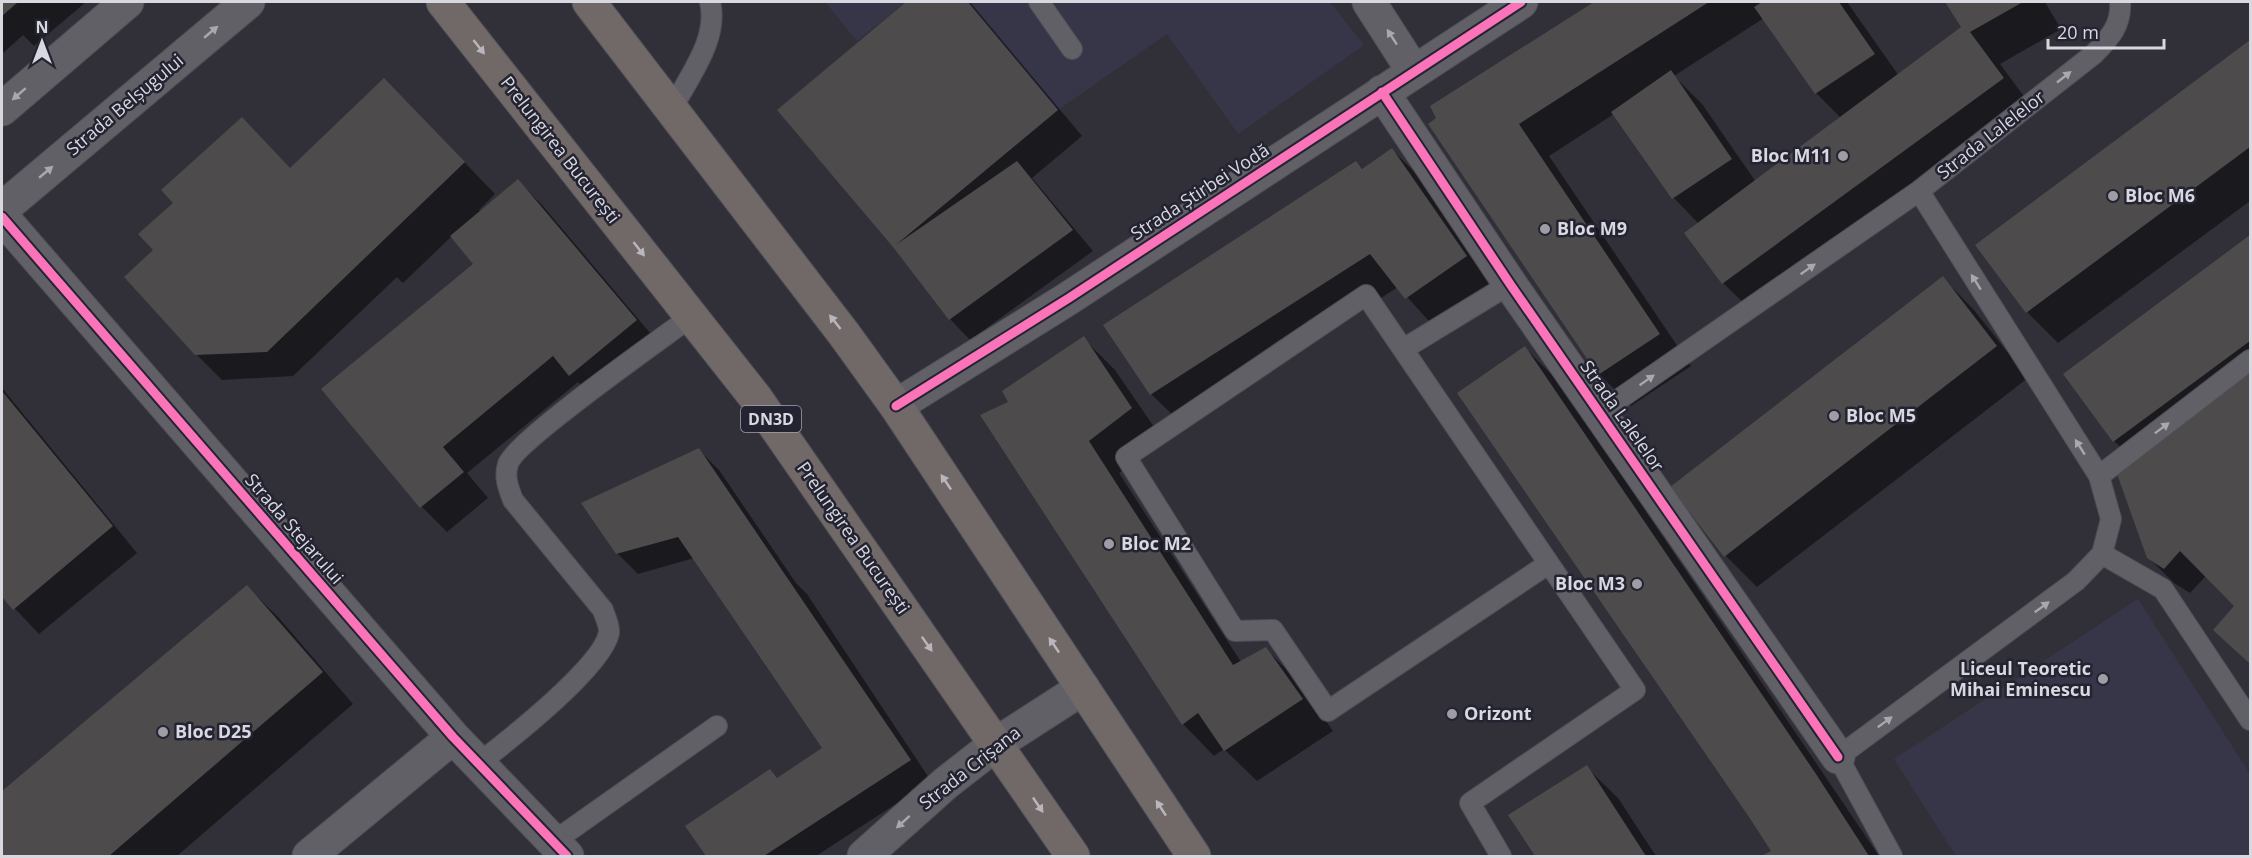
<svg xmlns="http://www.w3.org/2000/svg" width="2252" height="858" font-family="'Open Sans',sans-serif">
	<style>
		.built { fill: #373548 }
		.shadow { fill: #0007; fill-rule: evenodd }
		.building { fill: #4d4b4c }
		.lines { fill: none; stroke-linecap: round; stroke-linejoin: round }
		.lane-casing { stroke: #4f4e56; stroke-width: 22 }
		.street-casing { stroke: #4f4e56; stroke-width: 35 }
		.primary-casing { stroke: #4f4e56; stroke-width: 35 }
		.lane { stroke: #616066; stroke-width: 20 }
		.street { stroke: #616066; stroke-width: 33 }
		.primary { stroke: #716968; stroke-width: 33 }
		.cycleway-casing { stroke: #242331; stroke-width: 13 }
		.cycleway { stroke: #fb73b8; stroke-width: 9 }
		.oneway { fill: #a8a8b0 }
		.oneway2 { fill: #b9b7bd }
		.poi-dot { fill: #9e9da6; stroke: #242331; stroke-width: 2 }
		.labels { text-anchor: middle; stroke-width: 5; stroke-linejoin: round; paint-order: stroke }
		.shield { fill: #242331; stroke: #a2a2ac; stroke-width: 1.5 }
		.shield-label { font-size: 16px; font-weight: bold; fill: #d8d8e1 }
		.street-label { font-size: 18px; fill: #d8d8e1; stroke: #242331 }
		.poi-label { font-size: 18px; font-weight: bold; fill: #d8d8e1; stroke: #242331; text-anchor: start }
	</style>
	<rect width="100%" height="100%" fill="#313038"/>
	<path class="built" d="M825 2H906L857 41Z
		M968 2H1330L1364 45 1238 134 1167 34 1058 110Z
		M2138 599 2250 774V856H1956L1894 759Z"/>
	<path class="shadow" d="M2 2H86L34 46 23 35 2 54Z
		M910 2H970L1082 136 1032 178 1093 251 970 340 950 319 894 246 779 110Z
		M1597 2H1847L1899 76 1963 28 1947 2H2045L2061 29 2000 64 2034 110 1755 314 1723 283 1699 224 1674 198 1614 114 1549 156 1691 366 1631 406 1599 374 1430 124 1438 119 1432 107ZM1764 18 1816 93 1841 118 1756 182 1702 104 1674 76Z
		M2250 42V201L2058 343 2027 312 1977 245Z
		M416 112 495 194 479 210 481 212 518 181 543 206 661 346 596 400 578 382 467 473 488 498 447 532 422 507 324 390 475 264 452 236 403 283 397 277 293 376 222 380 196 354 291 169Z
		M1392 150 1424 181 1497 288 1437 330 1398 287 1183 425 1151 394 1356 163 1364 170Z
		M2250 236V664L2241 655 2236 606 2206 576 2190 593 2174 583 2148 557 2136 462 2114 441 2065 374Z
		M1943 278 1974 310 2028 378 1757 587 1726 556Z
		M1083 338 1115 370 1163 440 1119 473 1241 662 1266 649 1297 680 1333 731 1257 781 1224 749 1214 756 1183 724 1010 402Z
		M1525 348 1557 380 1879 856H1764L1773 851Z
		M2 388 137 553 39 634 2 595Z
		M698 449 719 470 796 583 807 594 931 781 816 856H708L688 826 770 771 778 779 824 748 694 558 638 574 617 553Z
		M247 587 279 618 353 704 177 856H2V793Z
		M1586 767 1618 798 1656 856H1537L1510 815Z"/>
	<path class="building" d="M2 2H18L2 16Z
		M906 2H968L1058 110 897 244 1017 161 1073 230 949 320 893 247 777 110Z
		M1594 2H1709L1519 124 1660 334 1598 375 1428 124 1436 118 1430 106Z
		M1762 2H1839L1875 54 1815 94 1754 7Z
		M1945 2H2023L1970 32 2004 78 1722 284 1684 233 1961 27Z
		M2250 40V147L2026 313 1975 245Z
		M1671 70 1732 159 1672 199 1611 112Z
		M384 78 465 162 267 352 195 355 124 277 153 250 138 234 173 203 161 190 242 117 290 168Z
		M1392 148 1467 256 1405 299 1370 254 1150 395 1103 325 1356 161 1362 169Z
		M518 179 637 320 569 376 553 356 443 447 464 472 420 508 321 389 473 264 450 236Z
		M2250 235V341L2113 442 2063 374Z
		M1943 276 1997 346 1724 557 1670 487Z
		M1084 336 1132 408 1089 441 1233 665 1266 647 1303 699 1224 751 1198 713 1182 725 980 415 1008 402 1002 391Z
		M1525 346 1816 774 1869 856H1761L1771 851 1749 817 1457 393Z
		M2250 372V664L2213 630 2234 606 2180 551 2164 569 2147 558 2117 474Z
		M2 391 113 526 13 610 2 597Z
		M699 448 911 760 764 856H706L685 826 770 769 777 778 822 748 678 537 616 554 581 503Z
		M247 585 323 672 109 856H2V791Z
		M1587 765 1646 856H1535L1508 815Z"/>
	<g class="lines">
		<g class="lane-casing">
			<path id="lane" d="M1039 2 1072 49
				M672 109C689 76 719 39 710 2
				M1405 348 1510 284
				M1599 413 1919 191 2094 54C2110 38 2122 24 2120 2
				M2099 476 2250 360
				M2102 554 2163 589 2250 720
				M479 763C509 740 602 667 609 633 610 626 605 617 603 610L513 500C508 487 504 477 508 464 515 441 664 337 692 316
				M553 842 717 726
				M1501 856 1470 803 1635 690 1366 295 1126 457 1235 631 1273 630 1328 711 1548 564
				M1892 856 1838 757 2076 581 2102 554 2111 519 2099 476 1919 191"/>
		</g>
		<g class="street-casing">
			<path id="street" d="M1369 2 1414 72
				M1382 92 1510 284 1838 757
				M2 109 127 2
				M2 209 248 2
				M2 217 453 737 567 856
				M896 406 1069 298 1521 2
				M309 856 453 737
				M864 856 946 783 996 744 1083 688"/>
		</g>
		<g class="primary-casing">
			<path id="primary" d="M443 2 755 397 1073 856
				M589 2 844 334 896 406 1194 856"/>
		</g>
		<use href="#lane" class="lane"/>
		<use href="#street" class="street"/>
		<use href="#primary" class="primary"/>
		<g class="cycleway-casing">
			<path id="cycleway" d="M1382 92 1510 284 1838 757
				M2 217 453 737 567 856
				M896 406 1069 298 1521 2"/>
		</g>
		<use href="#cycleway" class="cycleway"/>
	</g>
	<defs><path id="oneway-solid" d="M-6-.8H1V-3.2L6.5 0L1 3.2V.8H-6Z" transform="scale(1.5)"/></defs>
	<g class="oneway">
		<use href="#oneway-solid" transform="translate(211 32) rotate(-40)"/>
		<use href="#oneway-solid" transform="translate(1392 37) rotate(-123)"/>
		<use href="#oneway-solid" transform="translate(2064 77) rotate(-38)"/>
		<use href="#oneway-solid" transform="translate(19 94) rotate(139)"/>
		<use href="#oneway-solid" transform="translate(46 172) rotate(-40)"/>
		<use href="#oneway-solid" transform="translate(1808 269) rotate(-35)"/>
		<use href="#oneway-solid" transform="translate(1976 282) rotate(-122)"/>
		<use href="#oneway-solid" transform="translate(1647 380) rotate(-35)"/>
		<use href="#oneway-solid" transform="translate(2162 428) rotate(-37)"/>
		<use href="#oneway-solid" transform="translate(2080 447) rotate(-122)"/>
		<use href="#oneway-solid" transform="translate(2042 607) rotate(-36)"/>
		<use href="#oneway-solid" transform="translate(1885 722) rotate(-36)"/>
		<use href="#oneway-solid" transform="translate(903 822) rotate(138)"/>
	</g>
	<g class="oneway2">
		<use href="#oneway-solid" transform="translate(479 47) rotate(52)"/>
		<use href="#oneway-solid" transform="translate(639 249) rotate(52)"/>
		<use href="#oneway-solid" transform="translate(835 322) rotate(-128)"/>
		<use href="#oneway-solid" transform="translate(946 482) rotate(-124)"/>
		<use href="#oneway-solid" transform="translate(927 644) rotate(55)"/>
		<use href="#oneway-solid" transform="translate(1054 645) rotate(-124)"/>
		<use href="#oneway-solid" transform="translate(1038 805) rotate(56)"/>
		<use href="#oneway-solid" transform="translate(1161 808) rotate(-123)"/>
	</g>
	<g class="poi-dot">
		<circle cx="1843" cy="156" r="6"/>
		<circle cx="2113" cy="196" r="6"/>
		<circle cx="1545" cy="229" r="6"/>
		<circle cx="1834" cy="416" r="6"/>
		<circle cx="1109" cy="544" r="6"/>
		<circle cx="1637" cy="584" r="6"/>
		<circle cx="2103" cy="679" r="6"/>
		<circle cx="1452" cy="714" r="6"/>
		<circle cx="163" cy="732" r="6"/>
	</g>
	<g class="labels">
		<rect class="shield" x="741" y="406" width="60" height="26" rx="4.5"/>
		<g class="shield-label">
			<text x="771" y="425">DN3D</text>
		</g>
		<g class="street-label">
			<text transform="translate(125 105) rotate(-40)" y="6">Strada Belșugului</text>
			<text transform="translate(1991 135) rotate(-38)" y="6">Strada Lalelelor</text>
			<text transform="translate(560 150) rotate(52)" y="6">Prelungirea București</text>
			<text transform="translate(1200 192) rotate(-33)" y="6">Strada Știrbei Vodă</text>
			<text transform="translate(1622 416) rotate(55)" y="6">Strada Lalelelor</text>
			<text transform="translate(294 529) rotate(49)" y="6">Strada Stejarului</text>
			<text transform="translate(853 538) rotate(55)" y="6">Prelungirea București</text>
			<text transform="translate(970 768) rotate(-38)" y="6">Strada Crișana</text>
		</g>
		<g class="poi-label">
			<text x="1831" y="162" text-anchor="end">Bloc M11</text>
			<text x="2125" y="202">Bloc M6</text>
			<text x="1557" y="235">Bloc M9</text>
			<text x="1846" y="422">Bloc M5</text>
			<text x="1121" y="550">Bloc M2</text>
			<text x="1625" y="590" text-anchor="end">Bloc M3</text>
			<text x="2091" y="675" text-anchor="end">Liceul Teoretic<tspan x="2091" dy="21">Mihai Eminescu</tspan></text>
			<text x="1464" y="720">Orizont</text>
			<text x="175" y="738">Bloc D25</text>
		</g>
	</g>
	<rect width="2252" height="858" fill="none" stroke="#d8d8e1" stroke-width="6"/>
	<g transform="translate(42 42)" stroke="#242331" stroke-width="4.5" paint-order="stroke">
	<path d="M0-4.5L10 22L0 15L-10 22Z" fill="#d8d8e1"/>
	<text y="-9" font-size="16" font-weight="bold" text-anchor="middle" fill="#d8d8e1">N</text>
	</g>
	<path d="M2048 39v9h116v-9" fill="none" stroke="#d8d8e1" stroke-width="3"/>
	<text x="2057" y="39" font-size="18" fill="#d8d8e1" stroke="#242331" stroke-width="4.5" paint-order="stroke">20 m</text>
</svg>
